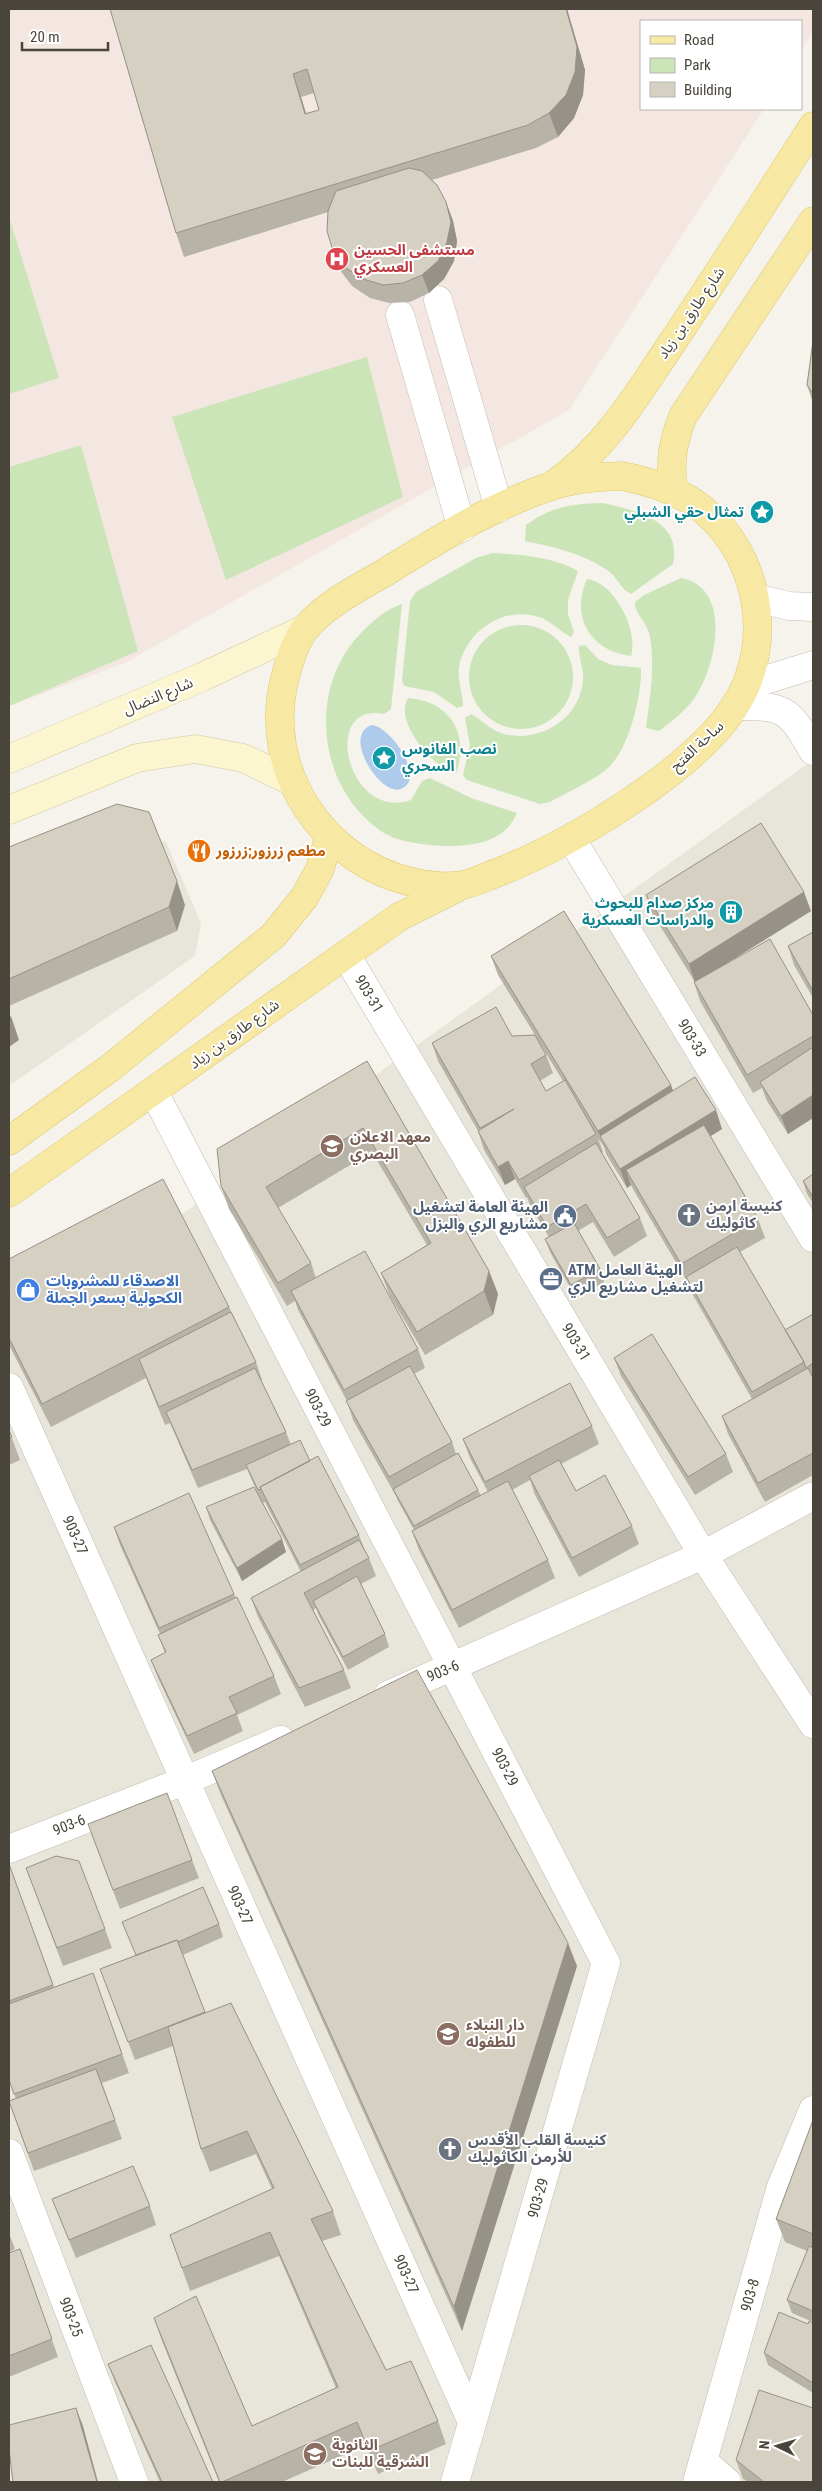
<svg xmlns="http://www.w3.org/2000/svg" width="822" height="2491" font-family="'Roboto Condensed','Noto Sans Arabic',sans-serif">
	<style>
		.residential { fill: #e8e6da }
		.medical { fill: #f4e6e1 }
		.green { fill: #cbe5b8 }
		.water { fill: #aecbec }
		.lines { fill: none; stroke-linecap: round; stroke-linejoin: round }
		.minor-casing { stroke: #c0bcaf; stroke-width: 29 }
		.tertiary-casing { stroke: #c0bcaf; stroke-width: 29 }
		.secondary-casing { stroke: #d1c99f; stroke-width: 29 }
		.primary-casing { stroke: #dcc973; stroke-width: 29 }
		.minor { stroke: #fff; stroke-width: 28 }
		.tertiary { stroke: #fff; stroke-width: 28 }
		.secondary { stroke: #fbf6d0; stroke-width: 28 }
		.primary { stroke: #f7e9a3; stroke-width: 28 }
		.wall { fill: #b8b3a7; fill-rule: evenodd }
		.shaded-wall { fill: #969288 }
		.building { fill: #d6d0c2; stroke: #969288; fill-rule: evenodd }
		.labels { text-anchor: middle; stroke-width: 4; stroke-linejoin: round; paint-order: stroke }
		.health-label { font-size: 15px; font-weight: bold; fill: #be3a42; stroke: #fff; text-anchor: start }
		.street-label { font-size: 15px; fill: #49453a; stroke: #fff }
		.culture-label { font-size: 15px; font-weight: bold; fill: #0d838f; stroke: #fff; text-anchor: end }
		.food-label { font-size: 15px; font-weight: bold; fill: #c56008; stroke: #fff; text-anchor: start }
		.education-label { font-size: 15px; font-weight: bold; fill: #785e54; stroke: #fff; text-anchor: start }
		.worship-label { font-size: 15px; font-weight: bold; fill: #5b616d; stroke: #fff; text-anchor: start }
		.service-label { font-size: 15px; font-weight: bold; fill: #4e5e75; stroke: #fff; text-anchor: end }
		.shop-label { font-size: 15px; font-weight: bold; fill: #366cbe; stroke: #fff; text-anchor: start }
	</style>
	<rect width="100%" height="100%" fill="#f5f3ec"/>
	<path class="residential" d="M813 760V2482H9V1339Z
		M127 832 166 842 201 923 195 956 9 1086V879Z"/>
	<path class="medical" d="M9 9H813V32L801 51V21H641V109H764L569 410 125 663 9 706Z"/>
	<path class="green" d="M9 217 59 378 9 394Z
		M367 357 403 497 226 580 172 417Z
		M81 445 138 651 9 706V467Z
		M603 503C636 511 682 519 673 564L631 594C621 590 617 576 607 570 582 553 554 547 525 541L526 525C552 506 572 504 603 503Z
		M493 553C521 555 554 557 578 571L568 600V615L574 632 571 637C561 632 553 623 542 618 506 604 466 630 459 667 457 680 463 693 463 706L457 708 434 692 404 686 402 680 410 601 416 592 476 558Z
		M681 578C734 588 716 669 693 700 684 712 671 722 659 731L646 728C650 698 655 667 650 637 648 623 635 615 635 602L644 595Z
		M587 579C614 582 639 630 631 656 590 651 570 617 587 579Z
		M402 604 391 709 384 714C320 701 347 822 411 800L422 781 430 778 471 798 517 813C508 835 488 843 466 845 446 848 401 844 384 833 317 790 306 688 362 632 374 620 386 609 402 604Z
		M469 677a52 52 0 1 1 104 0a52 52 0 1 1-104 0Z
		M585 645 598 659 612 665 641 668C642 695 629 747 610 766 596 780 567 792 550 802L540 804 467 780 463 775 470 745 465 718 471 714C482 720 490 730 504 734 540 743 580 719 583 680 584 668 578 657 579 646Z
		M408 698C450 701 470 734 456 773 435 769 407 734 405 713 404 708 406 702 408 698Z"/>
	<path class="water" d="M372 725C391 727 427 779 401 789 380 797 341 734 372 725Z"/>
	<g class="lines">
		<g class="minor-casing">
			<path id="minor" d="M438 300 499 508
				M400 315 462 528
				M735 706C784 706 788 707 813 751
				M571 838 813 1238
				M346 955 703 1555 813 1724
				M154 1092 606 1963 455 2482
				M9 1387 472 2422
				M388 1695 703 1555 813 1496
				M9 1849 184 1781 281 1740
				M9 2153 134 2482
				M704 2462 727 2482
				M697 2482 781 2187 813 2110"/>
		</g>
		<g class="tertiary-casing">
			<path id="tertiary" d="M755 598 789 606 813 607
				M746 686 813 665"/>
		</g>
		<g class="secondary-casing">
			<path id="secondary" d="M9 759 202 677 305 629
				M9 810 137 758 195 749 243 758 293 782"/>
		</g>
		<g class="primary-casing">
			<path id="primary" d="M622 476C647 481 671 488 693 502 759 547 778 643 733 709 690 773 570 844 499 872 488 876 478 881 467 884 451 888 428 886 412 882 323 862 261 769 285 678 289 662 295 641 306 628 326 604 357 589 384 573 438 540 494 504 555 485 577 478 599 477 622 476Z
				M557 482C608 445 636 396 670 346 719 273 766 199 813 126
				M673 491C670 461 672 444 683 416L813 221
				M9 1141 110 1068 273 936 304 898 320 869 329 837
				M9 1193 399 917 457 888"/>
		</g>
		<use href="#minor" class="minor"/>
		<use href="#tertiary" class="tertiary"/>
		<use href="#secondary" class="secondary"/>
		<use href="#primary" class="primary"/>
	</g>
	<path class="wall" d="M110 9H567L585 70 583 95 574 118 558 137 536 148 432 180 446 202 453 221 457 241 454 261 444 279 429 293 410 302 389 303 370 298 352 286 340 270 333 251 328 212 184 257 176 233ZM314 93 319 110 306 113 301 97Z
		M813 341V403L807 385Z
		M9 847 185 905 177 931 9 1006Z
		M646 895 811 911 719 968 813 1015V1118L788 1134 767 1101 762 1088 753 1093 700 1001 694 982H695L652 913Z
		M813 932V998L794 965 788 946Z
		M491 956 671 1085 673 1091 722 1129 710 1136 758 1219 765 1238 740 1252 785 1330 813 1314V1475L765 1502 728 1434 722 1416 752 1399 693 1295 688 1283 633 1189 631 1185 627 1188 606 1154 604 1147 598 1138 603 1152 602 1153 640 1218 647 1236 614 1257 593 1222 578 1231 600 1269 604 1282 576 1298 550 1252 545 1239 549 1237 530 1205 527 1197 526 1198 515 1179 505 1185 484 1150 478 1131 438 1061 432 1043 512 1036 535 1035 498 975ZM537 1039 563 1081 546 1091 540 1081 553 1073 546 1055Z
		M367 1061 489 1271 498 1294 493 1315 425 1355 390 1296 381 1273 427 1245 372 1152 278 1208 311 1263 316 1278 418 1349 425 1368 414 1374 452 1442 456 1454 478 1490 481 1496 488 1492 470 1458 463 1439 592 1426 599 1444 561 1464 576 1491 632 1526 639 1544 579 1577 535 1495 530 1480 512 1490 548 1560 555 1578 459 1628 419 1550 412 1531 414 1530 398 1501 396 1496 353 1420 347 1401 298 1310 295 1301 287 1306 229 1209 221 1186Z
		M813 1174V1203L807 1194 803 1181Z
		M9 1259 229 1307 256 1362 262 1380 261 1381 286 1432 291 1445 310 1461 359 1535 364 1548 369 1558 376 1576 361 1584 385 1634 389 1647 348 1670 318 1614 316 1608 313 1610 344 1670 351 1688 305 1707 258 1617 251 1598 301 1572 265 1502 262 1503 286 1552 242 1581 210 1520 206 1507 262 1503 251 1478 247 1469 198 1488 170 1423 165 1425 146 1378 51 1427 9 1345Z
		M614 1358 726 1454 733 1472 695 1495 621 1376Z
		M9 1430 20 1460 9 1465Z
		M114 1527 234 1594 274 1676 281 1694 237 1715 243 1731 194 1754 158 1678 151 1660 165 1653 158 1635 160 1634 120 1545Z
		M212 1771 577 1966 462 2331 221 1795Z
		M95 1843 192 1860 199 1878 120 1909Z
		M9 1864 54 1987 93 1973 129 2073 102 2083 122 2139 34 2171 9 2102 16 2099 9 2079Z
		M26 1868 105 1929 112 1948 63 1966Z
		M122 1922 219 1924 223 1937 183 1955 205 2013 333 2211 341 2235 322 2241 386 2370 438 2421 446 2444 378 2474 366 2445 282 2482H219L162 2341 154 2318 252 2426 336 2388 279 2256 190 2291 170 2235 272 2189 256 2154 210 2172 201 2149 173 2046 135 2060 100 1969 136 1955Z
		M813 2120V2322L792 2313 787 2300 807 2251 785 2242 776 2219Z
		M52 2199 150 2206 156 2225 76 2258Z
		M9 2233 15 2249 9 2252Z
		M20 2249 58 2357 9 2377V2253Z
		M813 2323V2393L768 2365 764 2353 808 2324Z
		M108 2364 213 2482H160L115 2382Z
		M736 2460 813 2482H748L743 2479Z"/>
	<path class="shaded-wall" d="M566 9H567L585 70 583 95 574 118 558 137 549 113Z
		M293 74 301 97 313 137 305 114Z
		M446 202 453 221 457 241 454 261 444 279 429 293 422 275Z
		M177 881 185 905 177 931 169 907Z
		M804 892 811 911 695 983 689 964Z
		M11 1016 19 1040 9 1047V1018Z
		M671 1085 677 1104 601 1138 598 1131Z
		M813 1095V1118L788 1134 781 1116Z
		M716 1110 722 1129 634 1184 626 1170 631 1185 627 1188 620 1169Z
		M508 1161 515 1179 505 1185 498 1167Z
		M489 1271 498 1294 493 1315 484 1291Z
		M282 1539 286 1552 242 1581 237 1568Z
		M568 1943 577 1966 462 2331 454 2307Z
		M76 2408 83 2426 98 2482H97Z"/>
	<path class="building" d="M110 9H566L577 47 575 72 566 95 549 113 528 125 176 233ZM307 69 319 110 305 114 293 74Z
		M409 168 422 171 437 185 446 202 451 222 447 242 438 261 422 275 403 283 383 285 363 279 346 268 333 251 327 231 328 211 336 191Z
		M813 341V394L807 385Z
		M117 804 149 812 177 881 169 907 9 979V847Z
		M761 823 804 892 689 964 646 895Z
		M564 911 671 1085 598 1131 491 956Z
		M813 932V991L788 946Z
		M770 939 813 1015V1036L747 1075 694 982Z
		M496 1007 512 1036 535 1035 546 1055 531 1064 546 1091 565 1080 596 1134 519 1180 508 1161 498 1167 478 1131 514 1109 480 1128 432 1043Z
		M813 1047V1095L781 1116 760 1082Z
		M367 1061 489 1271 484 1291 417 1332 381 1273 431 1243 363 1128 266 1187 311 1263 278 1283 221 1186 217 1149Z
		M695 1077 716 1110 620 1169 600 1136Z
		M704 1125 758 1219 681 1264 626 1170Z
		M596 1143 640 1218 607 1238 586 1204 547 1227 524 1187Z
		M813 1174V1197L803 1181Z
		M163 1179 229 1307 42 1404 9 1338V1259Z
		M574 1223 600 1269 571 1285 545 1239Z
		M737 1247 804 1362 752 1392 686 1277Z
		M365 1251 418 1349 344 1390 291 1291Z
		M231 1312 256 1362 159 1407 139 1359Z
		M813 1314V1363L806 1368 804 1362 785 1330Z
		M652 1334 726 1454 688 1477 614 1358Z
		M410 1366 452 1442 389 1477 346 1401Z
		M255 1368 286 1432 192 1470 166 1412Z
		M808 1368 813 1378V1453L758 1483 722 1416Z
		M570 1383 592 1426 485 1482 463 1439Z
		M9 1430 12 1437 9 1438Z
		M300 1440 310 1461 260 1487 261 1489 258 1490 246 1465Z
		M458 1453 478 1490 414 1526 393 1489Z
		M318 1456 359 1535 300 1565 260 1487Z
		M559 1460 576 1491 605 1475 632 1526 572 1558 529 1476Z
		M508 1481 548 1560 452 1610 412 1531Z
		M254 1487 282 1539 237 1568 206 1507Z
		M189 1493 234 1594 159 1628 114 1527Z
		M359 1540 369 1558 304 1593 344 1670 299 1688 251 1598Z
		M357 1576 385 1634 343 1657 313 1601Z
		M237 1597 274 1676 229 1697 237 1713 187 1736 151 1660 166 1652 158 1635Z
		M417 1670 568 1943 454 2307 212 1771Z
		M167 1793 192 1860 113 1890 88 1824Z
		M56 1856 79 1861 105 1929 57 1948 26 1868Z
		M9 1864 53 1985 9 2001Z
		M203 1887 219 1924 178 1942 177 1940 136 1955 122 1922Z
		M177 1940 205 2012 128 2042 100 1969Z
		M93 1973 122 2054 14 2094 9 2080V2004Z
		M231 2003 333 2211 311 2219 386 2370 411 2361 438 2421 369 2451 357 2422 222 2482H220L154 2318 196 2296 252 2426 338 2387 270 2232 182 2268 170 2235 274 2188 247 2131 201 2149 168 2027Z
		M96 2069 115 2120 28 2153 9 2101Z
		M813 2120V2234L776 2219Z
		M133 2166 150 2206 69 2240 52 2199Z
		M809 2246 813 2248V2311L787 2300Z
		M20 2249 52 2339 9 2356V2253Z
		M779 2312 808 2324 809 2321 813 2323V2383L764 2353Z
		M151 2345 213 2482H162L108 2364Z
		M759 2390 813 2408V2482H764L736 2460Z
		M76 2408 97 2482H13L9 2449V2425Z"/>
	<defs>
		<g id="hospital-disc" transform="scale(1.25)"><circle r="9.5" fill="#e0444e" stroke="#fff"/><path d="M-5-5h3v3.5h4V-5h3V5h-3V1.5h-4V5h-3Z" fill="#fff"/></g>
		<g id="sight-disc" transform="scale(1.25)"><circle r="9.5" fill="#0f9aa8" stroke="#fff"/><path d="M0-6L1.8-2.2L6-1.7L2.9 1.2L3.7 5.4L0 3.3L-3.7 5.4L-2.9 1.2L-6-1.7L-1.8-2.2Z" fill="#fff"/></g>
		<g id="restaurant-disc" transform="scale(1.25)"><circle r="9.5" fill="#e8710a" stroke="#fff"/><path d="M-5-6h1v4h1v-4h1v4h1v-4h1v5L-1.5 .5V6h-2V.5L-5-1ZM5-6V6H3V1.5H1.5Q1.5-4 5-6Z" fill="#fff"/></g>
		<g id="building-disc" transform="scale(1.25)"><circle r="9.5" fill="#0f9aa8" stroke="#fff"/><path d="M-4-6H4V6H1V3H-1V6H-4ZM-2.5-4.3h1.7v1.8h-1.7ZM.8-4.3h1.7v1.8H.8ZM-2.5-1h1.7V.8h-1.7ZM.8-1h1.7V.8H.8Z" fill="#fff"/></g>
		<g id="school-disc" transform="scale(1.25)"><circle r="9.5" fill="#8d6e63" stroke="#fff"/><path d="M0-5L7-2L0 1L-7-2ZM-4 1L0 2.5L4 1V4Q0 6-4 4Z" fill="#fff"/></g>
		<g id="church-disc" transform="scale(1.25)"><circle r="9.5" fill="#6b7280" stroke="#fff"/><path d="M-1.2-6h2.4v3.5h3.3v2.4h-3.3V6h-2.4V-.1h-3.3v-2.4h3.3Z" fill="#fff"/></g>
		<g id="civic-disc" transform="scale(1.25)"><circle r="9.5" fill="#5c6f8a" stroke="#fff"/><path d="M-.6-6.5H3V-4.5H.6V-3L4-1V1h2V6H-6V1h2V-1L-.6-3ZM-1.2 2.5V6h2.4V2.5Z" fill="#fff"/></g>
		<g id="office-disc" transform="scale(1.25)"><circle r="9.5" fill="#5c6f8a" stroke="#fff"/><path d="M-6-3h4V-5.5h4V-3h4V5H-6ZM-1-4.5V-3h2v-1.5ZM-6 0V1H6V0Z" fill="#fff"/></g>
		<g id="shop-disc" transform="scale(1.25)"><circle r="9.5" fill="#3f7fe0" stroke="#fff"/><path d="M-5-2.5h2.3a2.7 3.5 0 0 1 5.4 0H5L5.5 6h-11ZM-1.5-2.5h3a1.5 2.3 0 0 0-3 0Z" fill="#fff"/></g>
	</defs>
	<g fill-rule="evenodd">
		<use href="#hospital-disc" x="337" y="259"/>
		<use href="#sight-disc" x="762" y="512"/>
		<use href="#sight-disc" x="384" y="758"/>
		<use href="#restaurant-disc" x="199" y="851"/>
		<use href="#building-disc" x="731" y="912"/>
		<use href="#school-disc" x="332" y="1146"/>
		<use href="#church-disc" x="689" y="1215"/>
		<use href="#civic-disc" x="565" y="1216"/>
		<use href="#office-disc" x="551" y="1279"/>
		<use href="#shop-disc" x="28" y="1290"/>
		<use href="#school-disc" x="448" y="2034"/>
		<use href="#church-disc" x="450" y="2149"/>
		<use href="#school-disc" x="315" y="2454"/>
	</g>
	<g class="labels">
		<g class="health-label">
			<text x="354" y="255">مستشفى الحسين<tspan x="354" dy="17">العسكري</tspan></text>
		</g>
		<g class="street-label">
			<text transform="translate(691 313) rotate(-56)" y="5">شارع طارق بن زياد</text>
			<text transform="translate(158 696) rotate(-23)" y="5">شارع النضال</text>
			<text transform="translate(697 746) rotate(-43)" y="5">ساحة الفتح</text>
			<text transform="translate(369 994) rotate(59)" y="5">903-31</text>
			<text transform="translate(234 1034) rotate(-36)" y="5">شارع طارق بن زياد</text>
			<text transform="translate(692 1038) rotate(59)" y="5">903-33</text>
			<text transform="translate(576 1342) rotate(59)" y="5">903-31</text>
			<text transform="translate(318 1408) rotate(63)" y="5">903-29</text>
			<text transform="translate(75 1535) rotate(66)" y="5">903-27</text>
			<text transform="translate(443 1671) rotate(-23)" y="5">903-6</text>
			<text transform="translate(505 1767) rotate(63)" y="5">903-29</text>
			<text transform="translate(69 1825) rotate(-21)" y="5">903-6</text>
			<text transform="translate(240 1905) rotate(66)" y="5">903-27</text>
			<text transform="translate(538 2198) rotate(-74)" y="5">903-29</text>
			<text transform="translate(406 2274) rotate(66)" y="5">903-27</text>
			<text transform="translate(750 2295) rotate(-74)" y="5">903-8</text>
			<text transform="translate(71 2317) rotate(69)" y="5">903-25</text>
		</g>
		<g class="culture-label">
			<text x="744" y="517">تمثال حقي الشبلي</text>
			<text x="402" y="754" text-anchor="start">نصب الفانوس<tspan x="402" dy="17">السحري</tspan></text>
			<text x="714" y="908">مركز صدام للبحوث<tspan x="714" dy="17">والدراسات العسكرية</tspan></text>
		</g>
		<g class="food-label">
			<text x="216" y="856">مطعم زرزور;زرزور</text>
		</g>
		<g class="education-label">
			<text x="350" y="1142">معهد الاعلان<tspan x="350" dy="17">البصري</tspan></text>
			<text x="466" y="2030">دار النبلاء<tspan x="466" dy="17">للطفوله</tspan></text>
			<text x="332" y="2450">الثانوية<tspan x="332" dy="17">الشرقية للبنات</tspan></text>
		</g>
		<g class="worship-label">
			<text x="706" y="1211">كنيسة ارمن<tspan x="706" dy="17">كاثوليك</tspan></text>
			<text x="468" y="2145">كنيسة القلب الأقدس<tspan x="468" dy="17">للأرمن الكاثوليك</tspan></text>
		</g>
		<g class="service-label">
			<text x="548" y="1212">الهيئة العامة لتشغيل<tspan x="548" dy="17">مشاريع الري والبزل</tspan></text>
			<text x="568" y="1275" text-anchor="start">ATM الهيئة العامل<tspan x="568" dy="17">لتشغيل مشاريع الري</tspan></text>
		</g>
		<g class="shop-label">
			<text x="46" y="1286">الاصدقاء للمشروبات<tspan x="46" dy="17">الكحولية بسعر الجملة</tspan></text>
		</g>
	</g>
	<rect width="822" height="2491" fill="none" stroke="#49453a" stroke-width="20"/>
	<rect x="640" y="20" width="162" height="90" fill="#ffffff" stroke="#b6b5b0"/>
	<rect x="650" y="36" width="25" height="8" fill="#f7e9a3" stroke="#b6b5b0"/>
	<text x="684" y="45" font-size="15" fill="#49453a">Road</text>
	<rect x="650" y="58" width="25" height="15" fill="#cbe5b8" stroke="#b6b5b0"/>
	<text x="684" y="70" font-size="15" fill="#49453a">Park</text>
	<rect x="650" y="82" width="25" height="15" fill="#d6d0c2" stroke="#b6b5b0"/>
	<text x="684" y="95" font-size="15" fill="#49453a">Building</text>
	<g transform="translate(777 2446) rotate(275)" stroke="#ffffff" stroke-width="4" paint-order="stroke">
	<path d="M0-4L9 19L0 12L-9 19Z" fill="#49453a"/>
	<text y="-8" font-size="14" font-weight="bold" text-anchor="middle" fill="#49453a">N</text>
	</g>
	<path d="M22 42v8h86v-8" fill="none" stroke="#49453a" stroke-width="2.5"/>
	<text x="30" y="42" font-size="15" fill="#49453a" stroke="#ffffff" stroke-width="4" paint-order="stroke">20 m</text>
</svg>
